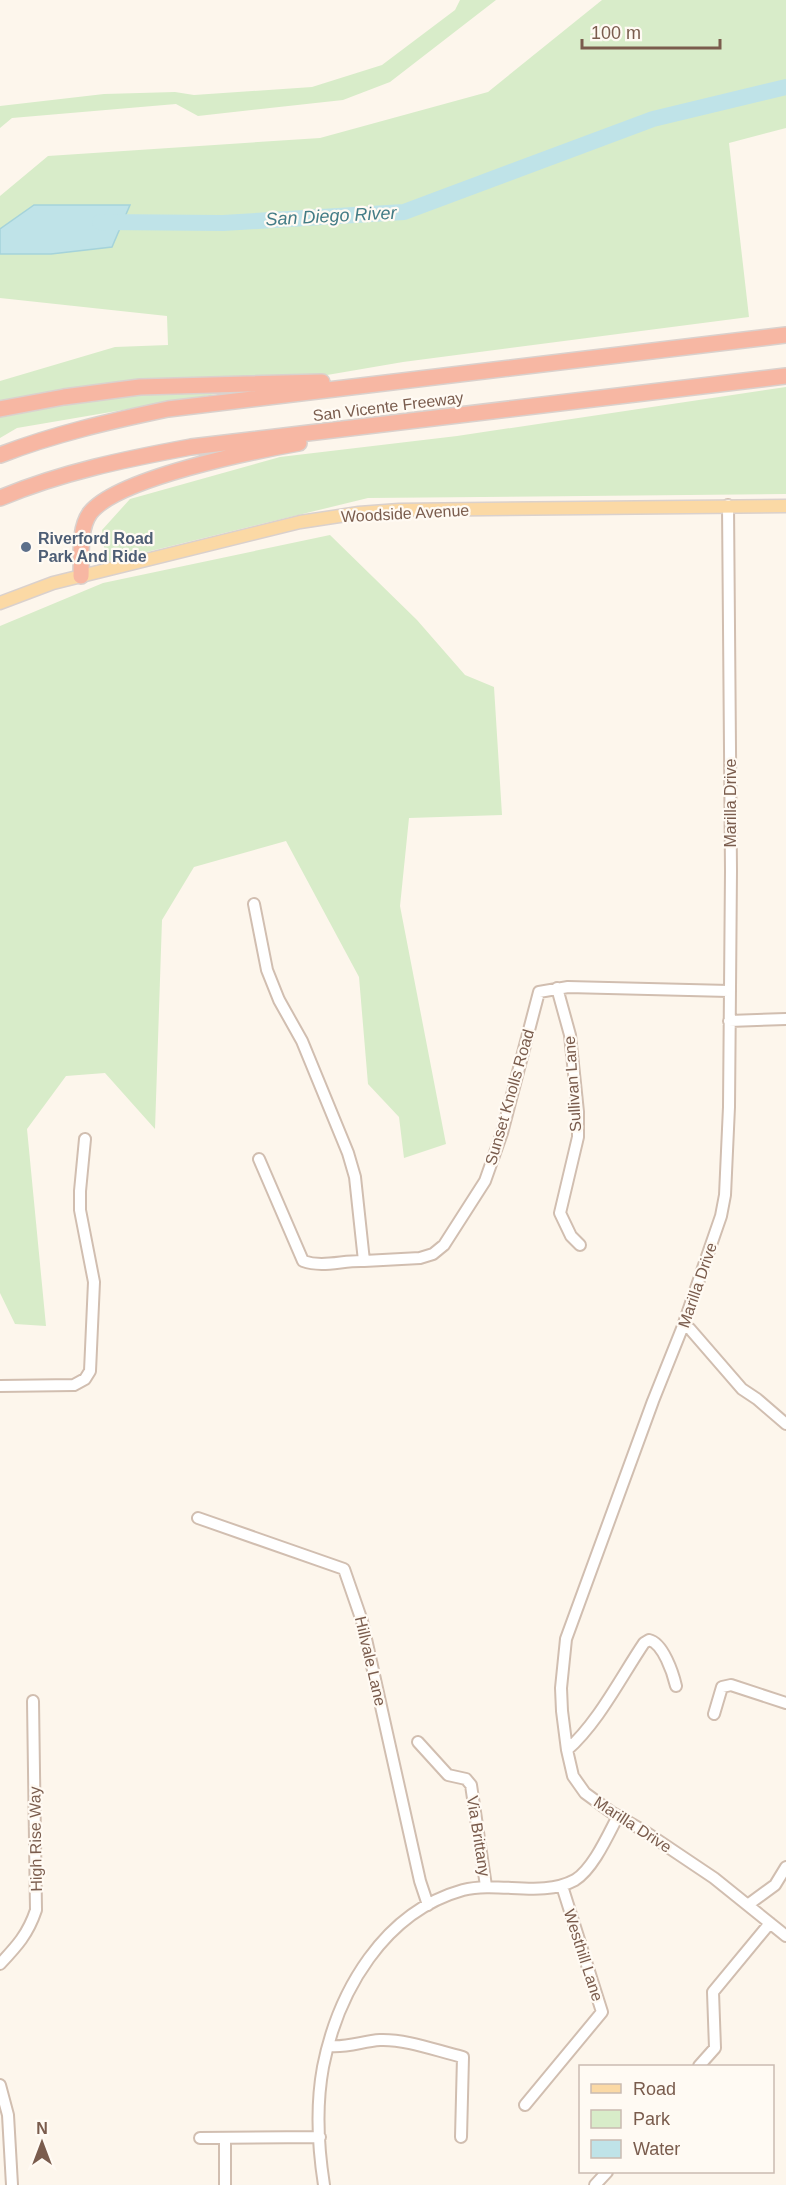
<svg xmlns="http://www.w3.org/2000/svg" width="786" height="2185" font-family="Arial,sans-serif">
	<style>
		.green { fill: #d8ecc9 }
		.water { fill: #bfe3e8; stroke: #a5d3da; stroke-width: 1.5 }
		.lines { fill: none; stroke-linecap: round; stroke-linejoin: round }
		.river { stroke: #bfe3e8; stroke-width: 16 }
		.minor-casing { stroke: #d1beb0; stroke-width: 14 }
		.major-casing { stroke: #dad1cd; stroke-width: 15 }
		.highway-casing { stroke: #dad1cd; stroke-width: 18 }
		.minor { stroke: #fff; stroke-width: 10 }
		.major { stroke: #fbd9a5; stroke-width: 12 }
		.highway { stroke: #f7b7a3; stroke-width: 15 }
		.service-dot { fill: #5c6f8a; stroke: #fffaf3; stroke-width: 2 }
		.labels { text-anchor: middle; stroke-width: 4.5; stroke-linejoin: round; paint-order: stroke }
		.street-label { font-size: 16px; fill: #7a5c4d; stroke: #fffaf3 }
		.service-label { font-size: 16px; font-weight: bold; fill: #4e5e75; stroke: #fffaf3; text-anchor: start }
		.water-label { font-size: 18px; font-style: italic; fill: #437c86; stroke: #fffaf3 }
	</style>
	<rect width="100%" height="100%" fill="#fdf6ec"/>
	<path class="green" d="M460 0H496L390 82 343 100 198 116 176 104 12 118 0 128V106L104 94 175 92 194 95 312 87 382 65 455 10Z
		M602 0H786V128L729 143 749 317 403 362 17 428 0 438V381L115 347 168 345 167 316 0 298V196L48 156 320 138 488 92Z
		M786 387V494L368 498 106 562 102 530 130 499 280 457 457 436Z
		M330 535 417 620 465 675 494 687 502 815 409 818 400 906 446 1144 404 1158 399 1117 368 1084 359 977 286 841 194 867 162 920 155 1129 105 1073 66 1076 27 1129 46 1326 15 1324 0 1293V626L103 583Z"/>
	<path class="water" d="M34 205H130L112 247 51 254H0V229Z"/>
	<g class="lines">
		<path class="river" d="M100 222 223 223 404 212 653 119 786 87"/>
		<g class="minor-casing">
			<path id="minor" d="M728 505 731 871 729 1107 725 1195 721 1216 683 1326 653 1401 566 1639 561 1688 562 1711 567 1750 573 1776 585 1793 611 1812 644 1831 714 1878 786 1936
				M254 904 267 970 279 1000 302 1041 348 1153 355 1177 364 1261 420 1258 433 1254 444 1245 485 1181 502 1133 539 992 568 987 729 991
				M557 988 570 1035 578 1112V1137L560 1213 571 1236 580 1245
				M729 1021 786 1019
				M259 1159 303 1261C323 1268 343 1260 364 1261
				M683 1326 690 1329 742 1389 757 1399 786 1424
				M0 1386 74 1385 85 1379 90 1371 94 1282 80 1210V1191L85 1139
				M198 1518 344 1569 362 1621 420 1881 428 1905
				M714 1714 722 1687 731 1685 786 1703
				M418 1742 448 1775 466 1779 471 1785 486 1886
				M567 1750C598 1723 621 1677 644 1643L649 1640C663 1643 673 1673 676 1686
				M749 1904 775 1885 786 1867
				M0 1964C17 1946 28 1934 36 1910L33 1701
				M329 2046C347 2048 363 2041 380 2040 407 2039 437 2051 463 2057L461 2137
				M699 2066 715 2048 713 1992 770 1923
				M0 2085 8 2115 12 2185
				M525 2105 602 2012 562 1886
				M200 2138 320 2137
				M225 2138V2185
				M324 2185C318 2147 316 2105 323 2067 338 1991 384 1912 463 1890 499 1881 542 1898 575 1880 593 1869 608 1835 618 1816
				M595 2185 607 2172"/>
		</g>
		<g class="major-casing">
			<path id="major" d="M0 603 53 583 300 522 359 513 399 510 786 506"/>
		</g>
		<g class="highway-casing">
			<path id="highway" d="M0 409 64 397 140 387 322 382
				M0 455C54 434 111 421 168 409L786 335
				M0 498C62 472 126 459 191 447L786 376
				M81 576C82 557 78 530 90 513 117 478 254 451 299 443"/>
		</g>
		<use href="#minor" class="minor"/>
		<use href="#major" class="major"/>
		<use href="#highway" class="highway"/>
	</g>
	<circle class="service-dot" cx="26" cy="547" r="6"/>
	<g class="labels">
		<g class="street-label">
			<text transform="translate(388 406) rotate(-7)" y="6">San Vicente Freeway</text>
			<text transform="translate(405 513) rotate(-3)" y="6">Woodside Avenue</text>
			<text transform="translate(730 803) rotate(-90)" y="6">Marilla Drive</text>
			<text transform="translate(572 1084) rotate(-94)" y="6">Sullivan Lane</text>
			<text transform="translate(509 1097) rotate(-74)" y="6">Sunset Knolls Road</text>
			<text transform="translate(697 1285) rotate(-71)" y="6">Marilla Drive</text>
			<text transform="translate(371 1661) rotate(77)" y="6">Hillvale Lane</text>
			<text transform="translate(633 1824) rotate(33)" y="6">Marilla Drive</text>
			<text transform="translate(479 1836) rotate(81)" y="6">Via Brittany</text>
			<text transform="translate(35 1839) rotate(-91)" y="6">High Rise Way</text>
			<text transform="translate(584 1955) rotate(72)" y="6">Westhill Lane</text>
		</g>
		<g class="service-label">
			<text x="38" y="544">Riverford Road<tspan x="38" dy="18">Park And Ride</tspan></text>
		</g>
		<g class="water-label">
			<text transform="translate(331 216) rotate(-3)" y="6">San Diego River</text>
		</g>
	</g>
	<rect x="579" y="2065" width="195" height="108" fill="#fffaf3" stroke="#cabbb1" stroke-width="1.5"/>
	<rect x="591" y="2084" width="30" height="9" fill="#fbd9a5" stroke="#cabbb1" stroke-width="1.5"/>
	<text x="633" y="2095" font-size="18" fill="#7a5c4d">Road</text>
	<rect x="591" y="2110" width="30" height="18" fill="#d8ecc9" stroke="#cabbb1" stroke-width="1.5"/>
	<text x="633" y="2125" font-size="18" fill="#7a5c4d">Park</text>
	<rect x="591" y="2140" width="30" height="18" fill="#bfe3e8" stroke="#cabbb1" stroke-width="1.5"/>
	<text x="633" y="2155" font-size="18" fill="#7a5c4d">Water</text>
	<g transform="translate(42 2143)" stroke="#fffaf3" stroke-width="4.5" paint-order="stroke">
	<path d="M0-4.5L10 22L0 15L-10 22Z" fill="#7a5c4d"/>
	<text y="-9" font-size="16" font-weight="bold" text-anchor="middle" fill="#7a5c4d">N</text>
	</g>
	<path d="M582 39v9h138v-9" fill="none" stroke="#7a5c4d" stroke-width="3"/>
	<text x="591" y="39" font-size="18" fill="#7a5c4d" stroke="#fffaf3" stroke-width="4.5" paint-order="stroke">100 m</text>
</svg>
